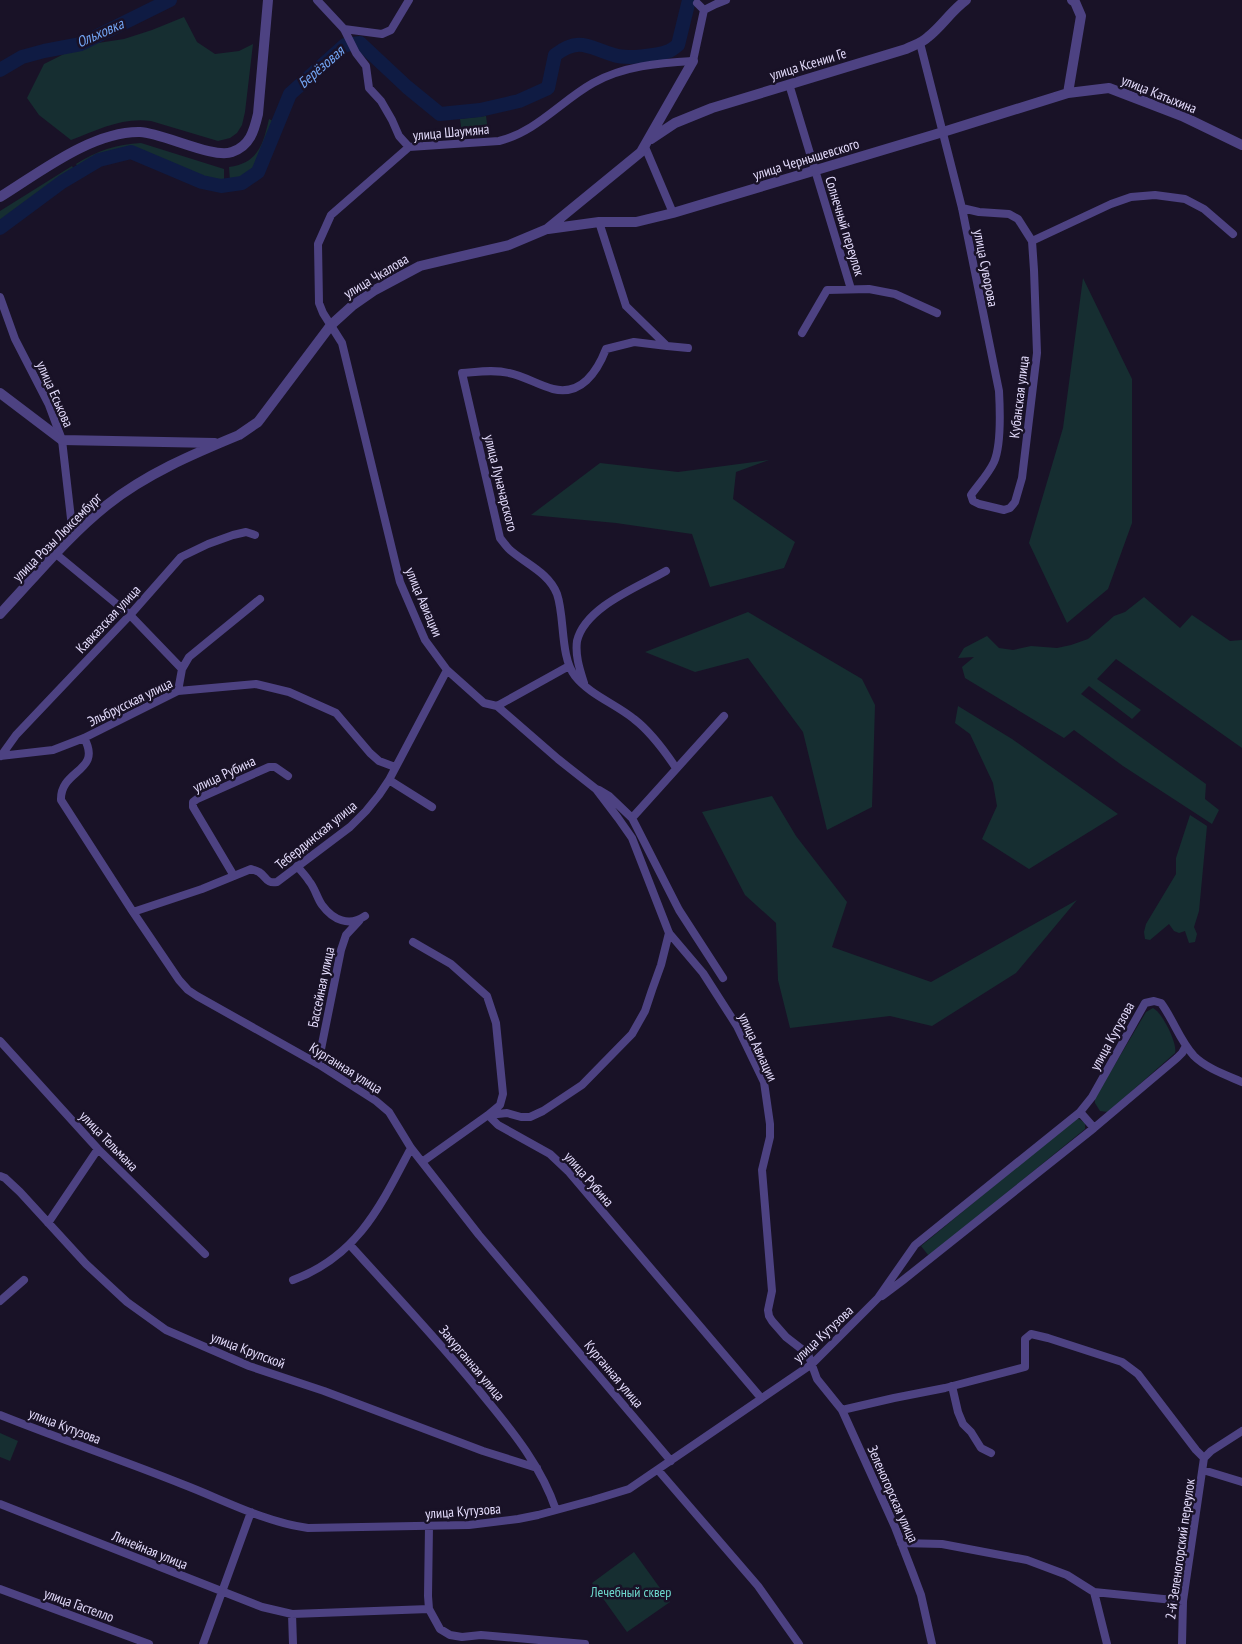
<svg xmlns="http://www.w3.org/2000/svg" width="1242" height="1644" font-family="'PT Sans Narrow',sans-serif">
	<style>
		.green { fill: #162e31 }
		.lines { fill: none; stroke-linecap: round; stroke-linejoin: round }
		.river { stroke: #0f1b43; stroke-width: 14 }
		.minor { stroke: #4d4282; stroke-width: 8 }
		.tertiary { stroke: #4d4282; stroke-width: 10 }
		.labels { text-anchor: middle; stroke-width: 5; stroke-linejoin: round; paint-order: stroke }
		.street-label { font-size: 14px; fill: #e4dcfc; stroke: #191227 }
		.park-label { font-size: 14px; fill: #6dd7cc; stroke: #191227 }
		.water-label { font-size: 15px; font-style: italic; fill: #73a5f3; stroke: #191227 }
	</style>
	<rect width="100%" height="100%" fill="#191227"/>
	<path class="green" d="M184 17 197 42 215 54 239 51 253 44 245 112 242 125 237 133 230 138 218 141 151 121C123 117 97 130 71 140L39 115 27 98 44 64 68 52 98 43 124 39 152 30Z
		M486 116 488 131 462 133 460 119Z
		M269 119 275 122 255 169 241 180 230 181 229 167C258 163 263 145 269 119Z
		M141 143 224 169V182L203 179 131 150 97 158 79 169 76 164C96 151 117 144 141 143Z
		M72 166 75 171 60 180 0 225V211Z
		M1083 278 1132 379V523L1108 589 1067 623 1029 543 1063 428Z
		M769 460 736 472 733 499 795 542 784 568 710 587 692 534 616 523 531 515 600 463 678 472Z
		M1144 597 1180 628 1192 615 1230 641 1242 640V748L1116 659 1097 679 1141 710 1132 719 1089 686 1081 694 1206 784 1205 799 1219 810 1212 824 1123 766 1074 730 1064 738 965 678 962 667 974 657 958 658 964 648 987 636 999 648 1013 650 1031 646 1057 648 1071 645 1088 639 1114 616 1125 612Z
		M748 612 862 679 875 705 872 807 827 830 803 732 748 658 695 672 645 652Z
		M958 706 1012 739 1118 814 1029 869 982 839 997 806 993 783 970 734 955 723Z
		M772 796 796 836 847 902 832 947 931 982 1077 900 1016 973 932 1026 890 1016 790 1028 778 980 776 923 745 895 702 812Z
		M1190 815 1207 826 1199 911 1194 927 1197 934 1195 942 1189 943 1185 931 1179 933 1174 931 1169 924 1150 940 1145 939 1144 932 1146 924 1176 874V858Z
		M1153 1008C1162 1012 1178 1044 1175 1053L1108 1112 1100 1111 1095 1103V1098L1146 1012Z
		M1076 1118 1079 1119 1085 1123V1129L929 1256 921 1246Z
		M0 1433 18 1441 10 1461 0 1457Z
		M634 1552 670 1602 627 1632 592 1583Z"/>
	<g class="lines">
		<path class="river" d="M0 70 22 57 44 51 81 44 170 0
			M0 228 62 182 99 160 131 152 202 182 221 186 242 183 258 172 290 94 345 45 360 43 407 87 440 114 480 110 519 101 548 88 555 55C580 36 589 48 614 55 626 59 656 56 669 51 672 50 675 47 678 45L689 0"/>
		<path class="minor" d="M317 0 344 29 356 53 366 66 369 88 381 101 392 120 399 136 409 147
			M697 3 704 10 693 61C659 63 623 66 593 83 561 101 536 132 499 141L409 147 331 215 318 244 319 303 323 313 342 343 400 582 425 640 447 670 484 703 497 706 558 759 596 789 618 818 632 838 669 933 703 973 737 1026 764 1082 770 1124V1137L762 1170 772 1291 768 1310 769 1316 772 1321 786 1337 808 1354 817 1379 842 1410 895 1527 912 1571 921 1595 932 1644
			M704 10 716 4 726 0
			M344 29 382 34 391 30 409 0
			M920 43 962 208 999 391C1000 409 1001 446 994 462 989 473 979 484 971 495L973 501 979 504 1004 510 1010 508 1015 502 1022 478 1037 353 1034 270 1032 241 1018 219 1009 214 979 212 962 208
			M789 84 851 289
			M645 147 673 213
			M599 222 626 306 667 346 688 348
			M1032 241 1111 204 1131 197 1155 195 1185 199 1204 209 1233 234
			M0 297 15 339 49 405 62 440 73 536
			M802 333 827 290 869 289 895 294 937 313
			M667 346 634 342 606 349C597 372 581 396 553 389 538 385 524 376 509 373 494 369 477 372 462 373L500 538C503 542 507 547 510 550 526 564 549 573 557 594 565 617 560 657 575 676 590 695 616 704 634 719 651 732 664 750 676 768
			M56 554 130 615 182 669
			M584 683C580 670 575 656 577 641 585 607 638 587 666 571
			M178 691 182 669 189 657 260 599
			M497 706 569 666
			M84 738C103 772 60 769 61 800L133 912 179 980 188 990 197 996 318 1064 376 1101 389 1112 411 1148 479 1235 671 1461
			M0 756 53 750 84 738 178 691 256 684 289 692 336 713 370 753 379 761 395 767
			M1 756 16 735 130 615 181 557 208 544 233 535 246 532 255 535
			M389 780 432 807
			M599 790 609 796 632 818 679 910 723 978
			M632 818 724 716
			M297 866C301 871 306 876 309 881 315 888 317 898 322 905 333 920 349 927 365 916
			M234 876 193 807V802L197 799 269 767H275L288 776
			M133 912 202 889 251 869C254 870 257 871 259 872 267 877 266 884 277 882L350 827 366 811 379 795 389 780 447 670
			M413 942 451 964 487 996 496 1023 503 1094 500 1105 488 1115 498 1125 550 1154 568 1171 761 1398
			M0 1041 98 1149 205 1254
			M318 1064 341 950 346 935 359 921
			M1080 1112 1094 1128
			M422 1162 488 1115 507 1113 521 1117H530L543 1111 582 1085 632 1034 645 1011 652 990 661 965 669 933
			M0 1176 5 1178 20 1192 86 1264 127 1302 166 1330 249 1366 324 1391 483 1451 537 1468
			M48 1223 98 1149
			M350 1245C396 1296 443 1345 486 1399 514 1433 542 1468 556 1510
			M293 1280C358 1256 381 1205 411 1148
			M882 1296 902 1281 1094 1128 1177 1058 1182 1053 1186 1046
			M0 1301 24 1280
			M952 1386 958 1412 963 1424 971 1432 981 1448 991 1453
			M842 1410 894 1398 945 1388 1025 1367V1339L1031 1334 1048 1338 1122 1362 1138 1374 1196 1450 1204 1458
			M0 1415C60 1439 122 1460 182 1484 224 1500 264 1522 308 1528L469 1525 518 1519 538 1515 593 1500 629 1489 812 1364 878 1298 915 1245 1080 1112 1092 1097 1145 1003 1154 1001 1161 1003C1173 1019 1180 1041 1194 1056 1206 1068 1226 1075 1242 1082
			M1204 1458 1211 1451 1242 1431
			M658 1470 758 1586 799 1644
			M1203 1470 1242 1482
			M0 1504 262 1607 292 1614 429 1609
			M429 1526 428 1596 429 1609 440 1629 450 1635 462 1637 481 1635 585 1644
			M901 1543 942 1544 1027 1560 1067 1575 1094 1592 1183 1601
			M0 1589 149 1644
			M1094 1592 1107 1644
			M292 1614 293 1644
			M203 1644 251 1512
			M1182 1644 1183 1601 1204 1458"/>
		<path class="tertiary" d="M1068 93 1081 16 1075 2 1072 0
			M651 139 675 123 712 108 906 49C914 45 922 43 928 37 942 26 951 11 966 0
			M0 197C39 173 92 131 140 132 163 133 213 159 232 152 250 146 254 131 258 114L268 0
			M548 229 599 222H636L673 213 943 132 1068 93 1109 88 1182 116 1242 145
			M0 393 62 440 215 443
			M0 614C35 577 68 536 107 505 146 474 193 454 239 435L258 422 331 325 352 306 375 290 420 266 509 245 547 229 641 152 693 61"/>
	</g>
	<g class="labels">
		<g class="street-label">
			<text transform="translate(808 64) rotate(-17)" y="5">улица Ксении Ге</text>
			<text transform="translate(1159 94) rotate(22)" y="5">улица Катыхина</text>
			<text transform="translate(451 132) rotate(-5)" y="5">улица Шаумяна</text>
			<text transform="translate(806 159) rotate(-17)" y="5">улица Чернышевского</text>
			<text transform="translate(845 226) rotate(73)" y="5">Солнечный переулок</text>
			<text transform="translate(986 268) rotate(79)" y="5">улица Суворова</text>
			<text transform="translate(376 276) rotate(-31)" y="5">улица Чкалова</text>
			<text transform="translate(55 394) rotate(66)" y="5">улица Еськова</text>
			<text transform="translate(1019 397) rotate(-83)" y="5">Кубанская улица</text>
			<text transform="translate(501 483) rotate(76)" y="5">улица Луначарского</text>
			<text transform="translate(57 537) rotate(-45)" y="5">улица Розы Люксембург</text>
			<text transform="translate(424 602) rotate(67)" y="5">улица Авиации</text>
			<text transform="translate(108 619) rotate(-47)" y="5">Кавказская улица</text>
			<text transform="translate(130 702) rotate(-26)" y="5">Эльбрусская улица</text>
			<text transform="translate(224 774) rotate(-25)" y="5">улица Рубина</text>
			<text transform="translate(316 835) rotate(-39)" y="5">Тебердинская улица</text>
			<text transform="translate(321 987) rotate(-78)" y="5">Бассейная улица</text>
			<text transform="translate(1112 1036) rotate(-61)" y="5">улица Кутузова</text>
			<text transform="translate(758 1047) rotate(65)" y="5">улица Авиации</text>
			<text transform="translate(346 1068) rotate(32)" y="5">Курганная улица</text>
			<text transform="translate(109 1141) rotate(46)" y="5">улица Тельмана</text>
			<text transform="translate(589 1179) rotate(49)" y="5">улица Рубина</text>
			<text transform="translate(823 1334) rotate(-43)" y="5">улица Кутузова</text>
			<text transform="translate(248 1350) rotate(21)" y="5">улица Крупской</text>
			<text transform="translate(472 1363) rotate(50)" y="5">Закурганная улица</text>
			<text transform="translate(614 1374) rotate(50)" y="5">Курганная улица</text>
			<text transform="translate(65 1426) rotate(21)" y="5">улица Кутузова</text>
			<text transform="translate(893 1494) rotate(66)" y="5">Зеленогорская улица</text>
			<text transform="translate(463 1511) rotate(-4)" y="5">улица Кутузова</text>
			<text transform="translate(1180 1549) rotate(-82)" y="5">2-й Зеленогорский переулок</text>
			<text transform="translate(150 1550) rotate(22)" y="5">Линейная улица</text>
			<text transform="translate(79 1605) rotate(20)" y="5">улица Гастелло</text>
		</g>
		<g class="park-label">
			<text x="631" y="1597">Лечебный сквер</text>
		</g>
		<g class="water-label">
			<text transform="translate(100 33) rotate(-24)" y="5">Ольховка</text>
			<text transform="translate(321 67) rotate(-41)" y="5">Берёзовая</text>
		</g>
	</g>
</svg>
